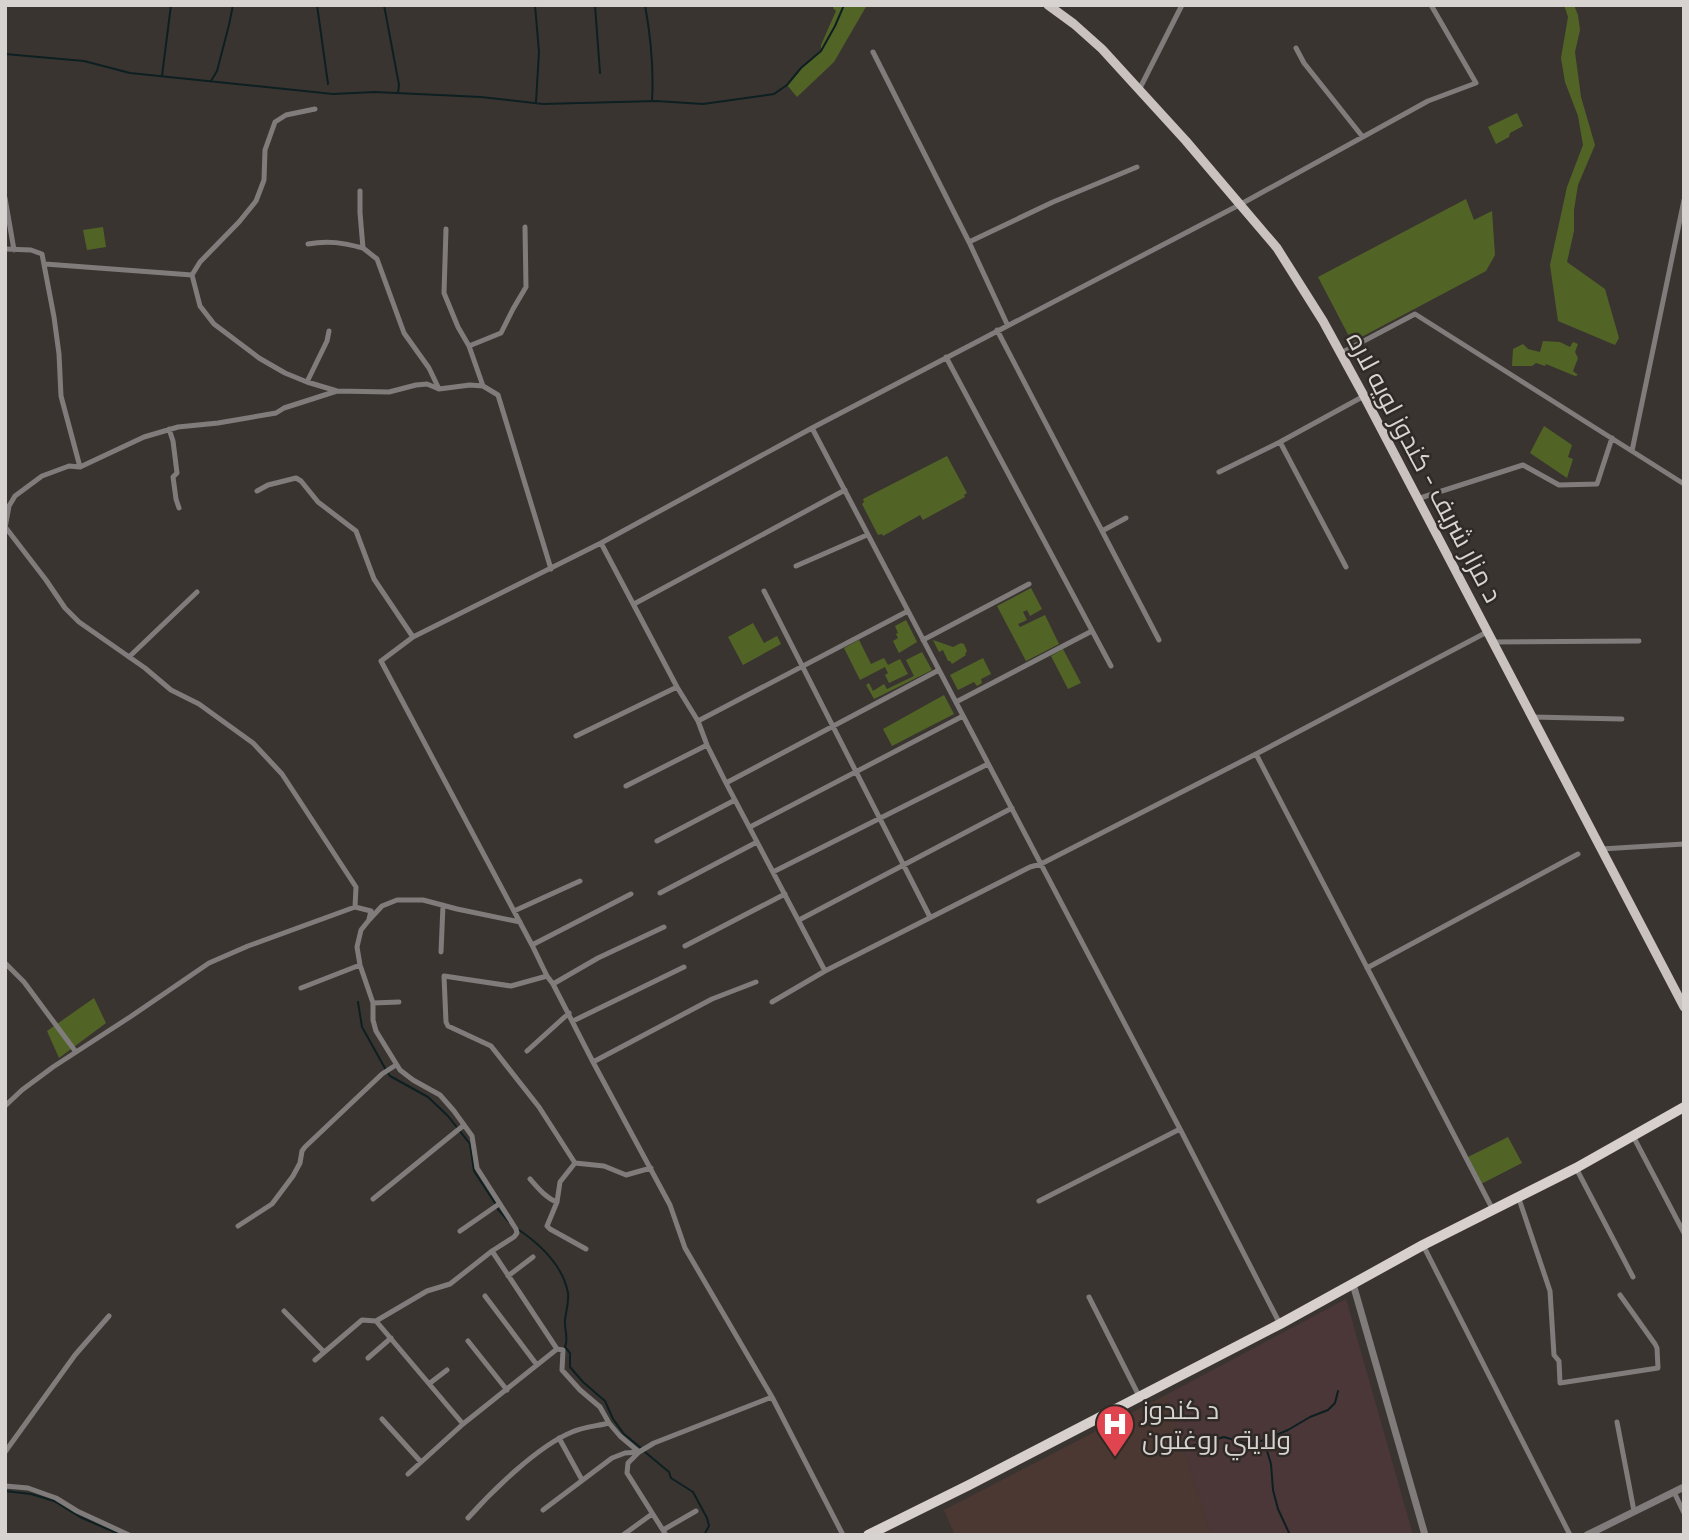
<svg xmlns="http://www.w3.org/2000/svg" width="1689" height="1540" viewBox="0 0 1689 1540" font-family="'Titillium Web',Cairo,sans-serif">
	<rect width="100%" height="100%" fill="#3a3431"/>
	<!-- education -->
	<path fill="#4c3738" d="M 1346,1299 L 1413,1535 L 1211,1535 L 1166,1395 Z"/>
	<!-- medical -->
	<path fill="#4c3832" d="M 1166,1395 L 1211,1535 L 955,1535 L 944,1510 Z"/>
	<!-- green -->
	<path fill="#516426" d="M 834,5 L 867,5 L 834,62 L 797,97 L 787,85 L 801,68 L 821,51 L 821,45 L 836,11 L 833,8 Z
		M 1564,5 L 1574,5 L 1578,15 L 1580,30 L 1575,52 L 1581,97 L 1595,145 L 1578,185 L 1574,210 L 1574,231 L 1567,262 L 1605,289 L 1619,338 L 1615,345 L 1558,321 L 1550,265 L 1567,187 L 1583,145 L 1578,116 L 1565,82 L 1561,58 L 1568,17 Z
		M 1517,113 L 1523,126 L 1510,133 L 1509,137 L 1496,144 L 1488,127 Z
		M 1466,199 L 1474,220 L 1492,211 L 1495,255 L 1486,271 L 1352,342 L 1318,277 Z
		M 103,227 L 106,247 L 87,250 L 83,230 Z
		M 1543,341 L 1560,342 L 1570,347 L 1573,342 L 1578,344 L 1575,352 L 1578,358 L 1573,371 L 1578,375 L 1575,376 L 1546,364 L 1545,366 L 1536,363 L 1532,366 L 1512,366 L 1513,349 L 1523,344 L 1528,349 L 1540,352 Z
		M 1544,426 L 1572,445 L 1568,457 L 1573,459 L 1567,478 L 1530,453 Z
		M 947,456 L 967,493 L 964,495 L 965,497 L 923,520 L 920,515 L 883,536 L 882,534 L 878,535 L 862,504 L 864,502 L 863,499 Z
		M 1031,588 L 1042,609 L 1030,616 L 1027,610 L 1023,612 L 1027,620 L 1018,624 L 1020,627 L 1045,615 L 1059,644 L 1026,661 L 997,606 Z
		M 906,620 L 917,642 L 899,653 L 893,641 L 898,638 L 896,634 L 898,633 L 895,626 Z
		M 753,623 L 764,643 L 777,636 L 781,644 L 743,665 L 728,637 Z
		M 859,640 L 871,664 L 884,658 L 888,665 L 900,659 L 908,674 L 889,683 L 885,675 L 888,673 L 885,667 L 860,680 L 844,648 Z
		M 933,640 L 953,647 L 961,643 L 964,644 L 967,651 L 965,654 L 966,655 L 952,664 L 950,661 L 948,661 L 943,650 L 939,652 Z
		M 1063,649 L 1081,683 L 1068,689 L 1051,656 Z
		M 922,652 L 932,670 L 874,699 L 866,685 L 869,683 L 873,691 L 884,684 L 887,689 L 914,676 L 906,660 Z
		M 983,658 L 991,674 L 981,679 L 982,683 L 977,686 L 974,682 L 958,690 L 950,675 Z
		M 944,695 L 954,714 L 892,746 L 883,729 Z
		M 94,998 L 106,1023 L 59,1058 L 47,1031 Z
		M 1508,1137 L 1522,1163 L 1481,1184 L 1468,1157 Z"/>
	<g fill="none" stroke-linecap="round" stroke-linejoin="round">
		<!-- stream -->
		<path stroke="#0d1f21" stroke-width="2" d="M 317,5 L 328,84
			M 384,5 L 399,85 L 398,93
			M 535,5 L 539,52 L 536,102
			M 595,5 L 600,73
			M 645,5 C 651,38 654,68 652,101
			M 5,54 L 84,61 L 130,73 L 333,94 L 375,92 L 481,97 L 543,104 L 656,101 L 703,104 L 774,94 L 787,85 L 801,68 L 821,51 L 835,26 L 844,5
			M 162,76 L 171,5
			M 211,81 L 217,71 L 229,25 L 233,5
			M 358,1002 L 362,1027 L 386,1070 L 390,1076 L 428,1097 L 448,1116 L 470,1144 L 474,1171 L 495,1203
			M 497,1208 L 509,1222
			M 519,1230 C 541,1245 563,1266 568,1293 C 569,1302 566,1311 565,1320 C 564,1330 569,1338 565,1347 L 570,1353 L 570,1367 L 583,1382 L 605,1401 L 613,1419 L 624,1434 L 641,1448
			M 1264,1441 L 1271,1464 L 1273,1490 L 1278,1509 L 1290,1535
			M 1188,1447 L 1224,1437 L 1245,1443 L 1253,1443 L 1264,1440 L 1288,1430 L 1310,1417 L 1328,1410 L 1335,1403 L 1338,1391
			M 645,1452 L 669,1472 L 671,1478 L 693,1492 L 707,1518 L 709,1526 L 704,1535
			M 5,1491 L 31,1494 L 54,1501 L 80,1517 L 121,1535"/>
		<!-- minor -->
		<path stroke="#7f7c7b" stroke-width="5" d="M 1296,48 L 1304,63 L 1362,136
			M 873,52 L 969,242 L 1007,324
			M 1139,90 L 1182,5
			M 315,109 L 286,115 L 275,122 L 265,150 L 264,180 L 256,201 L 239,222 L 200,262 L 192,275 L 200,306 L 214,324 L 259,358 L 285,373 L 307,382 L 337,391 L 389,392 L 416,385 L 427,384 L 439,389 L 470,385 L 483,386 L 498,395 L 551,569
			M 360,191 L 360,213 L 363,248 L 377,259 L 404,333 L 429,368 L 439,389
			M 5,198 L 14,250
			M 446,229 L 444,293 L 458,327 L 469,346 L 483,386
			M 969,242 L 1053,202 L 1137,167
			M 308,244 C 329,240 343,243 363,248
			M 5,249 L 31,250 L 42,254 L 54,317 L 59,354 L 61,396 L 80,467
			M 45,264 L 192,275
			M 997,330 L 1159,640
			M 469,346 L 501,333 L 513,309 L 526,287 L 525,227
			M 1341,353 L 1415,314 L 1684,484
			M 946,357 L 1111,666
			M 307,382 L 327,341 L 329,331
			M 812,428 L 1180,1129 L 1280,1324
			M 169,429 L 173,441 L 177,473 L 173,477 L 176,499 L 179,508
			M 1280,442 L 1346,567
			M 1632,451 L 1684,200
			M 1219,472 L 1280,442 L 1364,396
			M 257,491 L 268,485 L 296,478 L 301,481 L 318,502 L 356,531 L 374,579 L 413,637
			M 1417,499 L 1523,465 L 1559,485 L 1597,484 L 1612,438
			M 5,528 L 9,506 L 15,496 L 42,476 L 69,466 L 80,467 L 144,437 L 178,427 L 218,423 L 276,413 L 284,408 L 337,391
			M 6,528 L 46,580 L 65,608 L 79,622 L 145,668 L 171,690 L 199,704 L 253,743 L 282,774 L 356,887 L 355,907
			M 1102,531 L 1126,518
			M 601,543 L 677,687 L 698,721 L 707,745 L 726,783 L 825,971
			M 796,566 L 867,535
			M 764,591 L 930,917
			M 634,604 L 845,490
			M 923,640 L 1029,584
			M 1492,642 L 1639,641
			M 129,657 L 197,592
			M 956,702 L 1092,631
			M 1532,717 L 1622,719
			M 698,721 L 908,611
			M 576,736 L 677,687
			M 1256,754 L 1492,1208
			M 726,783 L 939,670
			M 626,786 L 707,745
			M 750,827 L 963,716
			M 657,841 L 735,800
			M 1601,849 L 1684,844
			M 773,872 L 988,764
			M 660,893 L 757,842
			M 514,911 L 580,881
			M 799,920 L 1012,808
			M 532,945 L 631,894
			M 685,946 L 785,894
			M 441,952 L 443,905
			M 5,963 L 24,982 L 76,1052
			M 1367,968 L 1578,854
			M 547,976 L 511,986 L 444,976 L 446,1022 L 448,1026 L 491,1046 L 539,1107 L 575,1163
			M 553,984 L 598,958 L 664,927
			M 301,988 L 360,965
			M 772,1002 L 825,971 L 1030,867 L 1041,864 L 1256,754 L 1487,632
			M 373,1003 L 399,1002
			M 573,1021 L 684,967
			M 527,1051 L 569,1013
			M 593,1062 L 712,999 L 756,982
			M 5,1106 L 22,1090 L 53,1067 L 130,1017 L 209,963 L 248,946 L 355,907 L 371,911 L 369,919
			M 1633,1136 L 1684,1233
			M 1576,1168 L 1633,1277
			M 530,1179 C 538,1188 546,1198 557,1202 L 560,1182 L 575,1163 L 604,1166 L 626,1175 L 651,1168
			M 1518,1196 L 1550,1291 L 1554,1355 L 1559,1361 L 1560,1383 L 1658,1368 L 1657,1348 L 1655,1344 L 1620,1295
			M 373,1199 L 464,1125
			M 1039,1201 L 1180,1129
			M 557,1202 L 547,1226 L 550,1229 L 586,1249
			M 238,1226 L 272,1204 L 293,1176 L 300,1163 L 302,1151 L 305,1147 L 382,1074 L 396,1065
			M 460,1231 L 499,1204
			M 1423,1245 L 1570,1535
			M 492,1251 L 514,1237 L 517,1233 L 516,1229 L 477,1168 L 472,1136 L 454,1111 L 440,1095 L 413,1080 L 400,1070 L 376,1031 L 373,1020 L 373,1003 L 360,965 L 357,947 L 361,930 L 369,920 L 382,906 L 397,900 L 423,900 L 457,909 L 520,922
			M 508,1276 L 533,1257
			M 485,1296 L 537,1365
			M 1089,1297 L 1140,1398
			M 284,1311 L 324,1352
			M 468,1341 L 507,1390
			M 368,1358 L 391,1338
			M 315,1360 L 362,1320 L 376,1321
			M 430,1383 L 447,1370
			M 382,1419 L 421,1462
			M 1617,1422 L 1634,1511
			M 463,1424 L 376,1321 L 427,1291 L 450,1284 L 492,1251 L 557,1349
			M 559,1438 L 582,1480
			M 5,1452 L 75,1355 L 109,1316
			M 408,1474 L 463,1424 L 557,1349 L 563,1350 L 562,1370 L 580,1390 L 600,1407 L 609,1423 L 620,1436 L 639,1452
			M 5,1486 L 28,1488 L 56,1498 L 77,1511 L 129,1535
			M 1674,1492 L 1684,1513
			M 543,1510 L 612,1458 L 625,1453 L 639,1452
			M 468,1518 C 493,1490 538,1446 572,1432 C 583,1427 597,1426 609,1423
			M 663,1530 L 696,1511
			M 623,1535 L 652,1514
			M 666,1535 L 627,1473 L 628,1463 L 639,1452 L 654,1443 L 772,1397
			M 843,1535 L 772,1397 L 685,1248 L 670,1205 L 593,1062 L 553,984 L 547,976 L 532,945 L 381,661 L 413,637 L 601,543 L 812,428 L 1241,204 L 1428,101 L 1476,83 L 1431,5"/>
		<!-- tertiary -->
		<path stroke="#7f7c7b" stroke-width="7" d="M 1353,1284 L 1425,1535
			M 1587,1535 L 1684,1487"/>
		<!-- primary -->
		<path stroke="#c9c2bf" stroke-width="9" d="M 1048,5 L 1074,24 L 1102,49 L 1186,141 L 1277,248 L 1323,321 L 1364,396 L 1684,1007"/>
		<!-- trunk -->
		<path stroke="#d8d0cc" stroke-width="10" d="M 868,1535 L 969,1485 L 1280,1324 L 1423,1245 L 1576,1168 L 1684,1107"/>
	</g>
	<!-- icons -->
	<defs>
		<g id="hospital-pin" transform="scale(2.0125)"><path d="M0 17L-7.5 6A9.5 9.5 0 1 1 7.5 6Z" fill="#e0444e" stroke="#302a27"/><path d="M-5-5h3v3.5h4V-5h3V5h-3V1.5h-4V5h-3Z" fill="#fff"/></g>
	</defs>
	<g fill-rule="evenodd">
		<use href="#hospital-pin" x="1115" y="1424"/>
	</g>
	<g text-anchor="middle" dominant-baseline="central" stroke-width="5" stroke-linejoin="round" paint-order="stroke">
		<!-- street labels -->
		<g font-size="26" fill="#d6d3d0" stroke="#302a27">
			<text transform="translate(1425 467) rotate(62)">د مزار شریف - کندوز لویه لاره</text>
		</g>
		<!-- poi labels -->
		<g font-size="26" fill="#d6d3d0" stroke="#302a27" text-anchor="start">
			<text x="1142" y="1409">د کندوز<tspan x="1142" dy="30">ولایتي روغتون</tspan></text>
		</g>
	</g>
	<!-- border -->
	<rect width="1689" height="1540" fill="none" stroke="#d6d3d0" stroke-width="14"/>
</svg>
